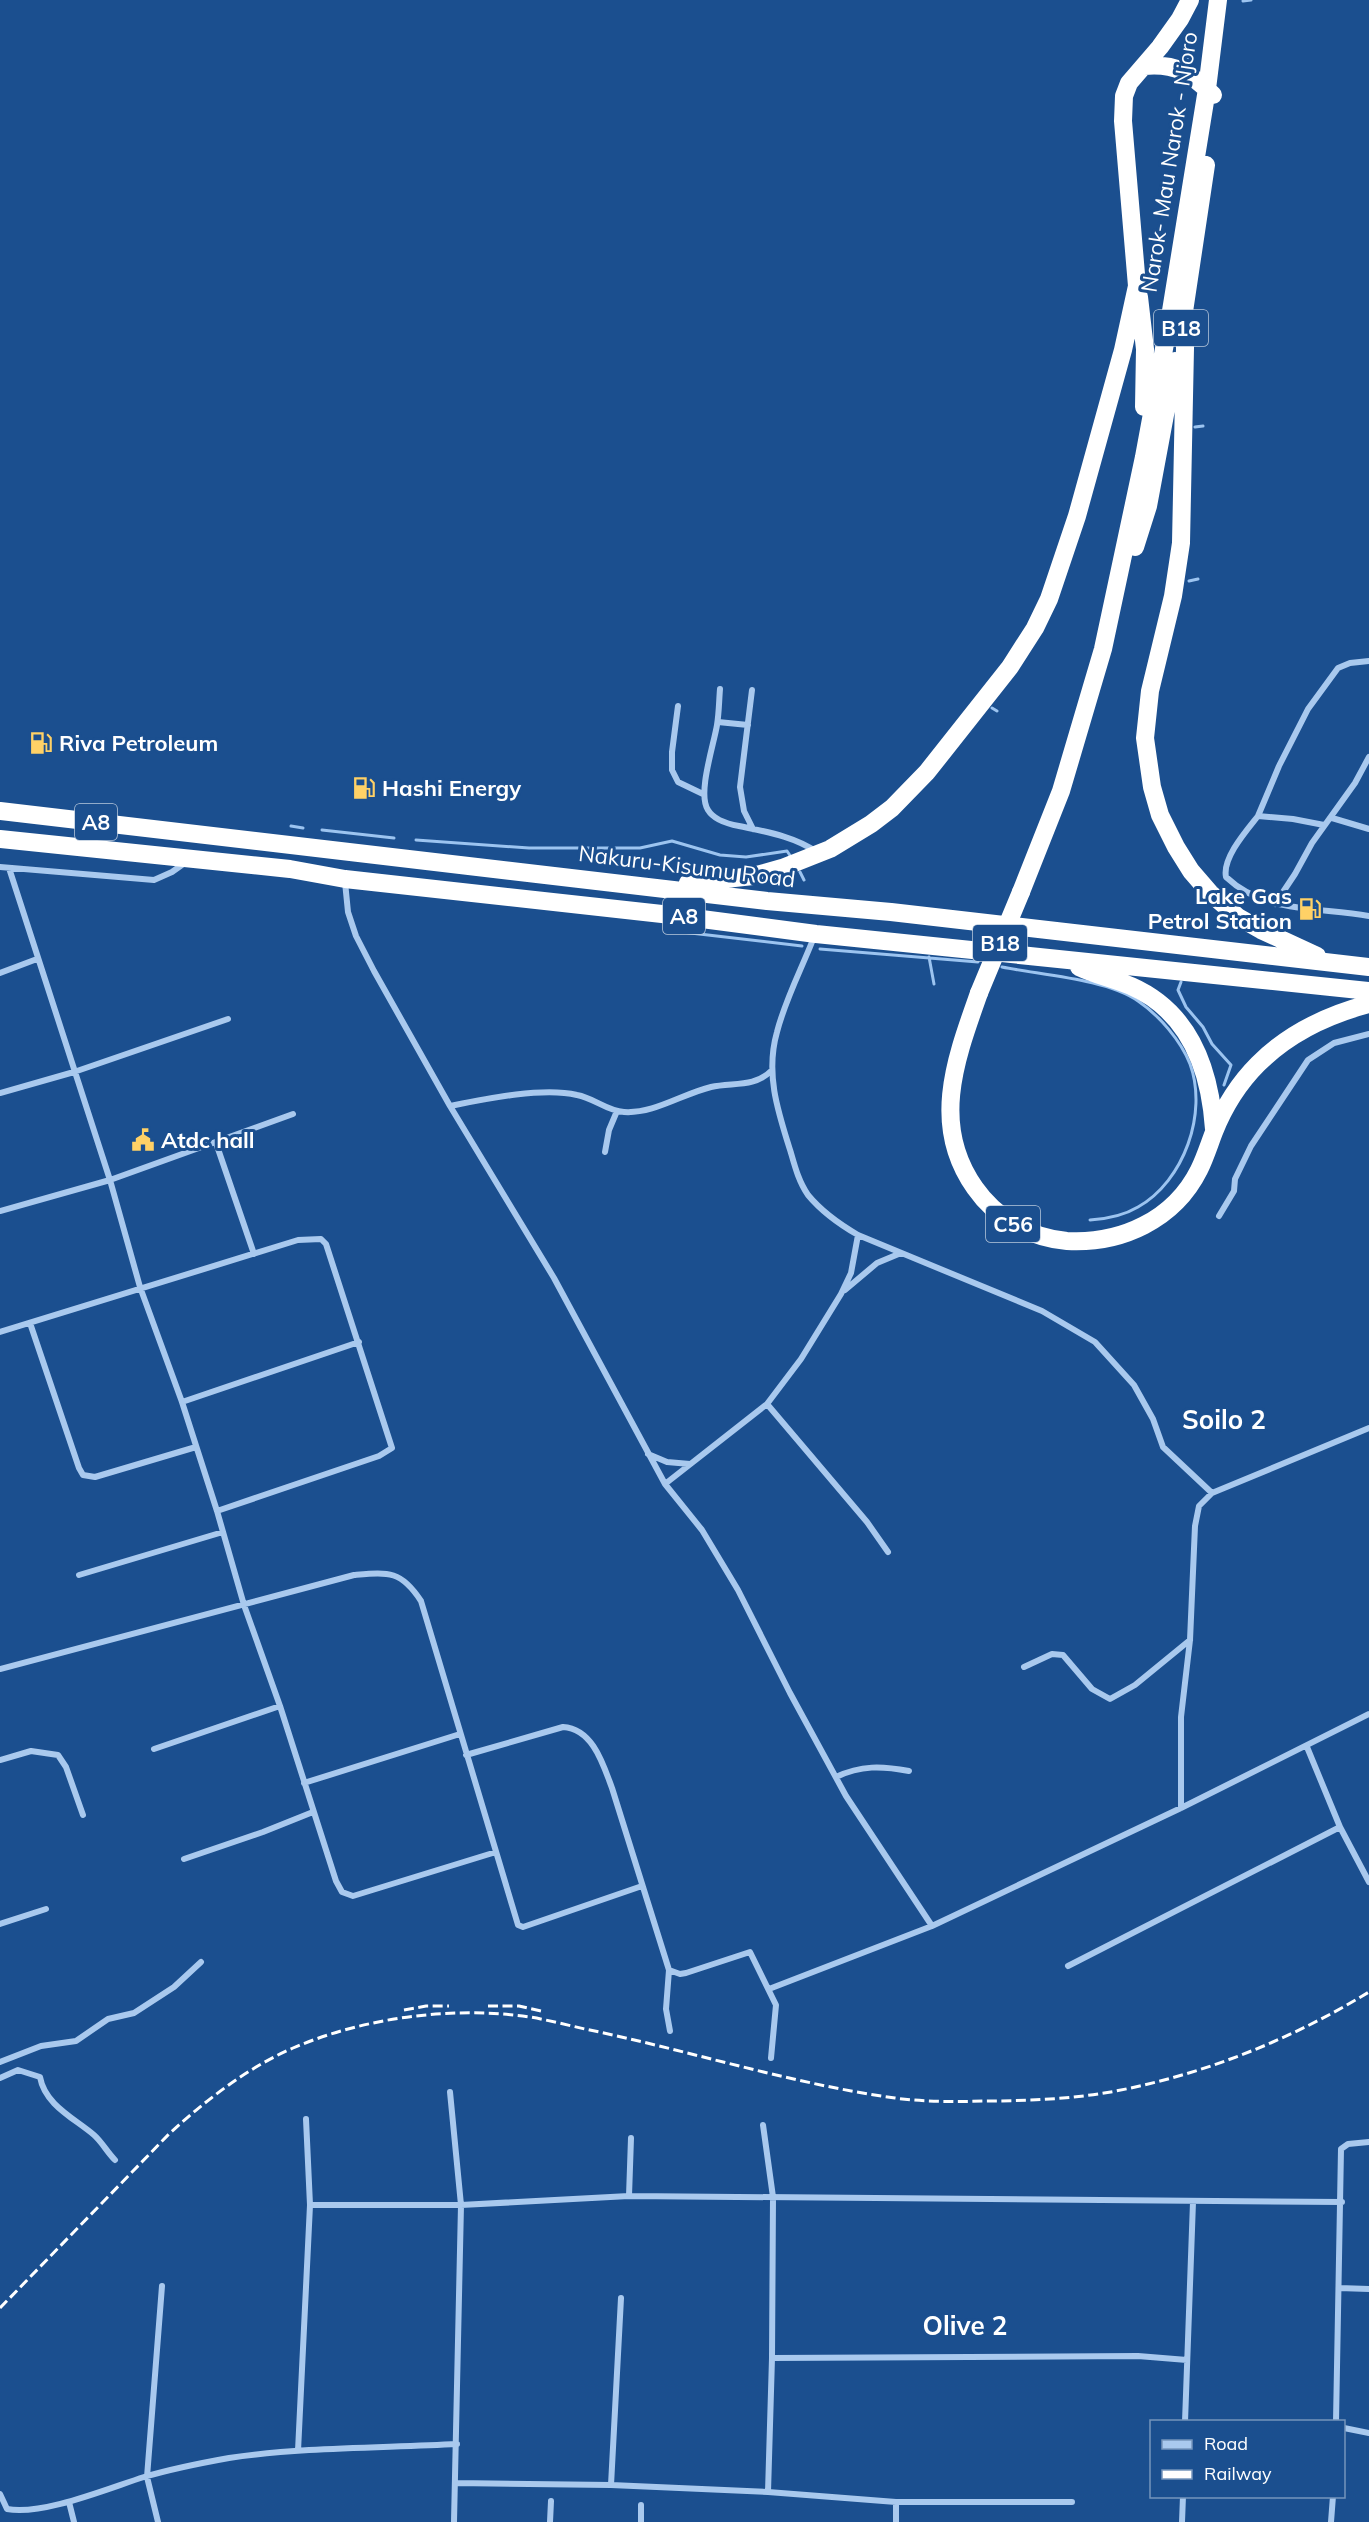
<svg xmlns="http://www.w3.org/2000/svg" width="1369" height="2522" viewBox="0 0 1369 2522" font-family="Mulish,sans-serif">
	<rect width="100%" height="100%" fill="#1b4f8f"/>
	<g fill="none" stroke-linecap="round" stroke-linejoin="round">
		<!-- stream -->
		<path stroke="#9cc4f0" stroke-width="3" d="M 1243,1 L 1251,0
			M 1188,58 L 1188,54
			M 1195,427 L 1203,426
			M 1189,581 L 1198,579
			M 992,708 L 997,711
			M 291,826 L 303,828
			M 322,830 L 394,838
			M 416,840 L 529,848 L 640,848 L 672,841 L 720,855 L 746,857 L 787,851 L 791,857
			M 800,872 L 804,880
			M 682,932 L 802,946
			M 820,949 L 978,962
			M 929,957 L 934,984
			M 1002,967 C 1041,975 1107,979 1138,1001 C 1159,1015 1181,1041 1190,1064 C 1208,1113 1184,1181 1138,1207 C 1123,1216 1106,1219 1090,1220
			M 1181,982 L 1178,990 L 1186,1007 L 1203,1027 L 1212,1044 L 1231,1065 L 1224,1085"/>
		<!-- street -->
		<path stroke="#a9c9ee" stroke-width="6" d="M 720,689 C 719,701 719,713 717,725 C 714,744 697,794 708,810 C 714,820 728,824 739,826 C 767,832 793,836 817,852
			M 752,690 L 740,787 L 744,811 L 753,829
			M 678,706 L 672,752 L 672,770 L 678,782 L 703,794
			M 718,722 L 748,725
			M 1258,816 L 1279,766 L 1308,709 L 1338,668 L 1350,663 L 1369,661
			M 1332,818 L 1369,829
			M 1324,825 L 1293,819 L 1258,816 C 1247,830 1222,858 1226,877 C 1265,914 1319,907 1369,916
			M 0,867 L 154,880 L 172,872 L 186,862
			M 9,868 L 110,1180 L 140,1287 L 182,1402 L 217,1511 L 244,1605 L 280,1706 L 336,1881 L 342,1892 L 353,1896 L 496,1852
			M 345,882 L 348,912 L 356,936 L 374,971 L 450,1106 L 554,1278 L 665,1484 L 702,1530 L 738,1590 L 790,1693 L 846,1796 L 932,1926
			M 1275,904 L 1295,874 L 1312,843 L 1355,783 L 1369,757
			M 814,937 C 802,968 785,1000 777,1032 C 765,1074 778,1112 791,1153 C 795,1167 799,1182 808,1195 C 822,1212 839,1224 858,1235 L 1042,1311 L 1095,1342 L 1134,1385 L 1153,1419 L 1163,1447 L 1212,1493
			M 0,973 L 37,959
			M 0,1093 L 74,1072 L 228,1019
			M 450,1106 C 485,1099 542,1087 577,1095 C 594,1098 607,1111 624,1112 C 654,1114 682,1094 711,1087 C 732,1082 754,1088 771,1071
			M 216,1143 L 254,1254
			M 605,1152 L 609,1130 L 617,1111
			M 0,1211 L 110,1180 L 293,1114
			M 1219,1216 L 1234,1191 L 1235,1179 L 1251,1146 L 1308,1060 L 1334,1043 L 1369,1034
			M 845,1290 L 877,1263 L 901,1253
			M 30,1323 L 79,1468 L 83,1475 L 95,1477 L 196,1447
			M 0,1332 L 298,1240 L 321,1239 L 326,1244 L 392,1448 L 379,1456 L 217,1511
			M 182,1402 L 359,1342
			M 767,1404 L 867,1522 L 888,1552
			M 648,1454 L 667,1462 L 690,1464
			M 665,1484 L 767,1404 L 801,1359 L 841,1294 L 851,1273 L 858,1235
			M 79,1575 L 223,1532
			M 1024,1667 L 1052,1654 L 1063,1655 L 1092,1689 L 1110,1699 L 1135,1685 L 1190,1640
			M 0,1669 L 354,1575 C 388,1572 401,1570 421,1601 L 518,1925 L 523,1927 L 642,1886
			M 1307,1747 L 1340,1827 L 1369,1882
			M 154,1749 L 280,1706
			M 466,1755 L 563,1727 C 593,1729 603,1764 612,1788 L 669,1970 L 666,2009 L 670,2031
			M 0,1760 L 31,1751 L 58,1755 L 66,1767 L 83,1815
			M 836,1777 C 861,1765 882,1766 909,1771
			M 304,1783 L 460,1734
			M 1181,1808 L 1181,1717 L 1190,1640 L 1195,1526 L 1199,1506 L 1212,1493 L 1369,1428
			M 184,1859 L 263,1832 L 313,1812
			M 0,1924 L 46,1909
			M 1068,1966 L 1340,1827
			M 669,1970 L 680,1974 L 686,1973 L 750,1952 L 776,2005 L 771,2058
			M 769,1989 L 932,1926 L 1181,1808 L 1369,1714
			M 0,2062 L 41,2046 L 76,2041 L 108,2019 L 134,2013 L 174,1987 L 201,1962
			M 0,2078 L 18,2070 L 40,2077 C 45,2105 74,2118 94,2135 C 102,2142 107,2152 115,2160
			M 450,2092 L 461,2205 L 454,2522
			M 763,2125 L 773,2197 L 772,2358 L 768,2492
			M 629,2196 L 631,2138
			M 310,2205 L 461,2205 L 629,2196 L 1342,2202
			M 1339,2288 L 1369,2289
			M 772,2358 L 1138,2356 L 1187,2360
			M 1185,2422 L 1193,2202
			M 1336,2422 L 1341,2149 L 1348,2144 L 1369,2142
			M 1344,2428 L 1369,2433
			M 298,2451 L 310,2205 L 306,2119
			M 455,2483 L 611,2485 L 768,2492 L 896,2502 L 1072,2502
			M 611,2485 L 621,2298
			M 0,2494 L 7,2509 C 42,2516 109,2488 144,2477 C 171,2469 201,2463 229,2458 C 304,2447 381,2448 457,2444
			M 69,2502 L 74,2522
			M 641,2505 L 641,2522
			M 158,2522 L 147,2477 L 162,2286
			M 550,2522 L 551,2501
			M 896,2522 L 896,2502
			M 1182,2522 L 1183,2496
			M 1331,2522 L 1333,2496"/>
		<!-- highway -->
		<path stroke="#fff" stroke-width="18" d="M 1144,66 C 1177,63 1190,73 1213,95
			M 1139,297 L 1145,349 L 1144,407
			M 1183,314 L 1185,348 L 1181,543 L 1173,596 L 1150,691 L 1145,738 L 1152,787 L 1160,815 L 1176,847 L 1191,871 L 1210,893 L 1238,917 L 1261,930 L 1317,956
			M 1182,325 L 1206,165
			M 1135,547 L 1148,506 L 1175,361
			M 0,811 L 767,901 L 891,912 L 1369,967
			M 0,839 L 290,869 L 345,879 L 671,915 L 816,934 L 1369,991
			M 688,883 L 753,876 L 782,868 L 830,849 L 871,824 L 892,808 L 927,772 L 1010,667 L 1035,628 L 1049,599 L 1077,516 L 1123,350 L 1137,286 L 1123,121 L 1124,96 L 1129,83 L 1160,47 L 1180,19 L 1190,0
			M 1021,892 L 1061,791 L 1103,649 L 1144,457 L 1171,311 L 1207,89 L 1218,0
			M 1079,967 C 1096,975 1114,979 1131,986 C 1190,1012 1210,1070 1214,1129
			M 979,993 C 956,1058 930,1125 975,1188 C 996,1218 1030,1238 1067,1241 C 1121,1244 1174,1220 1199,1170 C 1205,1158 1209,1145 1214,1132 C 1224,1107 1239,1083 1258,1064 C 1289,1033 1327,1015 1369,1004"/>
		<!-- rail -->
		<path stroke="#fff" stroke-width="3" stroke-dasharray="10 4.5" stroke-linecap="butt" d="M 488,2006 L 519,2006 L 541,2011
			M 404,2010 L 426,2006 L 449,2006
			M 0,2308 L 169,2134 C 206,2100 247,2068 293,2048 C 366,2017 452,2006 530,2017 C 548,2020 567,2025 585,2029 C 687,2050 792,2084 895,2098 C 924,2102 954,2102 984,2101 C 1028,2101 1073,2099 1116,2091 C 1205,2074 1292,2039 1369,1992"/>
		<!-- highway-bridge -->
		<path stroke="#fff" stroke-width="18" d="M 979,993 L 1021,892"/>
	</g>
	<!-- icons -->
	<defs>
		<g id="fuel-bare" transform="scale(1.8)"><path d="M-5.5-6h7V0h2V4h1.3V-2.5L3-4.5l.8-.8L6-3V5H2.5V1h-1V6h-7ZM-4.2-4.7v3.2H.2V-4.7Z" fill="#ffd166" stroke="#1b4f8f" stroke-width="2.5" paint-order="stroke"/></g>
		<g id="civic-bare" transform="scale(1.8)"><path d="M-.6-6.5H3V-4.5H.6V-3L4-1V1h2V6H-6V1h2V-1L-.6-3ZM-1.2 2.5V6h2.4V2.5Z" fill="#ffd166" stroke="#1b4f8f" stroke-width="2.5" paint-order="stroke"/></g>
	</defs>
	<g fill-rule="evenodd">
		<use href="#fuel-bare" x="41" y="743"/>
		<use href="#fuel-bare" x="364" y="788"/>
		<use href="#fuel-bare" x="1310" y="909"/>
		<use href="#civic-bare" x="143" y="1140"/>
	</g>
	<g text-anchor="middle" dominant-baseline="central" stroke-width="6" stroke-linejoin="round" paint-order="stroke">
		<!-- shield labels -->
		<g fill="#1b4f8f" stroke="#bbcadd" stroke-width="1.5">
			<rect x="1154" y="310" width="54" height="36" rx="4.5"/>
			<rect x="75" y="804" width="42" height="36" rx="4.5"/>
			<rect x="663" y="898" width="42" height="36" rx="4.5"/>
			<rect x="973" y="925" width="54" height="36" rx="4.5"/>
			<rect x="986" y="1206" width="54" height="36" rx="4.5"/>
		</g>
		<g font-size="21" font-weight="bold" fill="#fff">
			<text x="1181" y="328">B18</text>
			<text x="96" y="822">A8</text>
			<text x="684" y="916">A8</text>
			<text x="1000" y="943">B18</text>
			<text x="1013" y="1224">C56</text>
		</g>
		<!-- street labels -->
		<g font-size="22" fill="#fff" stroke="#1b4f8f">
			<text transform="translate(1169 162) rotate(-81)">Narok- Mau Narok - Njoro</text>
			<text transform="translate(687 866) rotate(7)">Nakuru-Kisumu Road</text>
		</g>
		<!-- poi labels -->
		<g font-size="22" font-weight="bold" fill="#fff" stroke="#1b4f8f" text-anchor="start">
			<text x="59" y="743">Riva Petroleum</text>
			<text x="382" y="788">Hashi Energy</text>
			<text x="1292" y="896" text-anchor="end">Lake Gas<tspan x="1292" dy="25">Petrol Station</tspan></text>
			<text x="161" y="1140">Atdc hall</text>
		</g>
		<!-- quarter labels -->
		<g font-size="26" font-weight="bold" fill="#fff" stroke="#1b4f8f">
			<text x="1224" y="1419">Soilo 2</text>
			<text x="965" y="2325">Olive 2</text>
		</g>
	</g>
	<!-- legend -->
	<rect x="1150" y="2420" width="195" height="78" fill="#1b4f8f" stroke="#7695bc" stroke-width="1.5"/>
	<rect x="1162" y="2440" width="30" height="9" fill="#a9c9ee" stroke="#7695bc" stroke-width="1.5"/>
	<text x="1204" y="2450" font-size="18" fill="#ffffff">Road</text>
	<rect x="1162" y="2470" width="30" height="9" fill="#ffffff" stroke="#7695bc" stroke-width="1.5"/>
	<text x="1204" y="2480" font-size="18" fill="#ffffff">Railway</text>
</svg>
